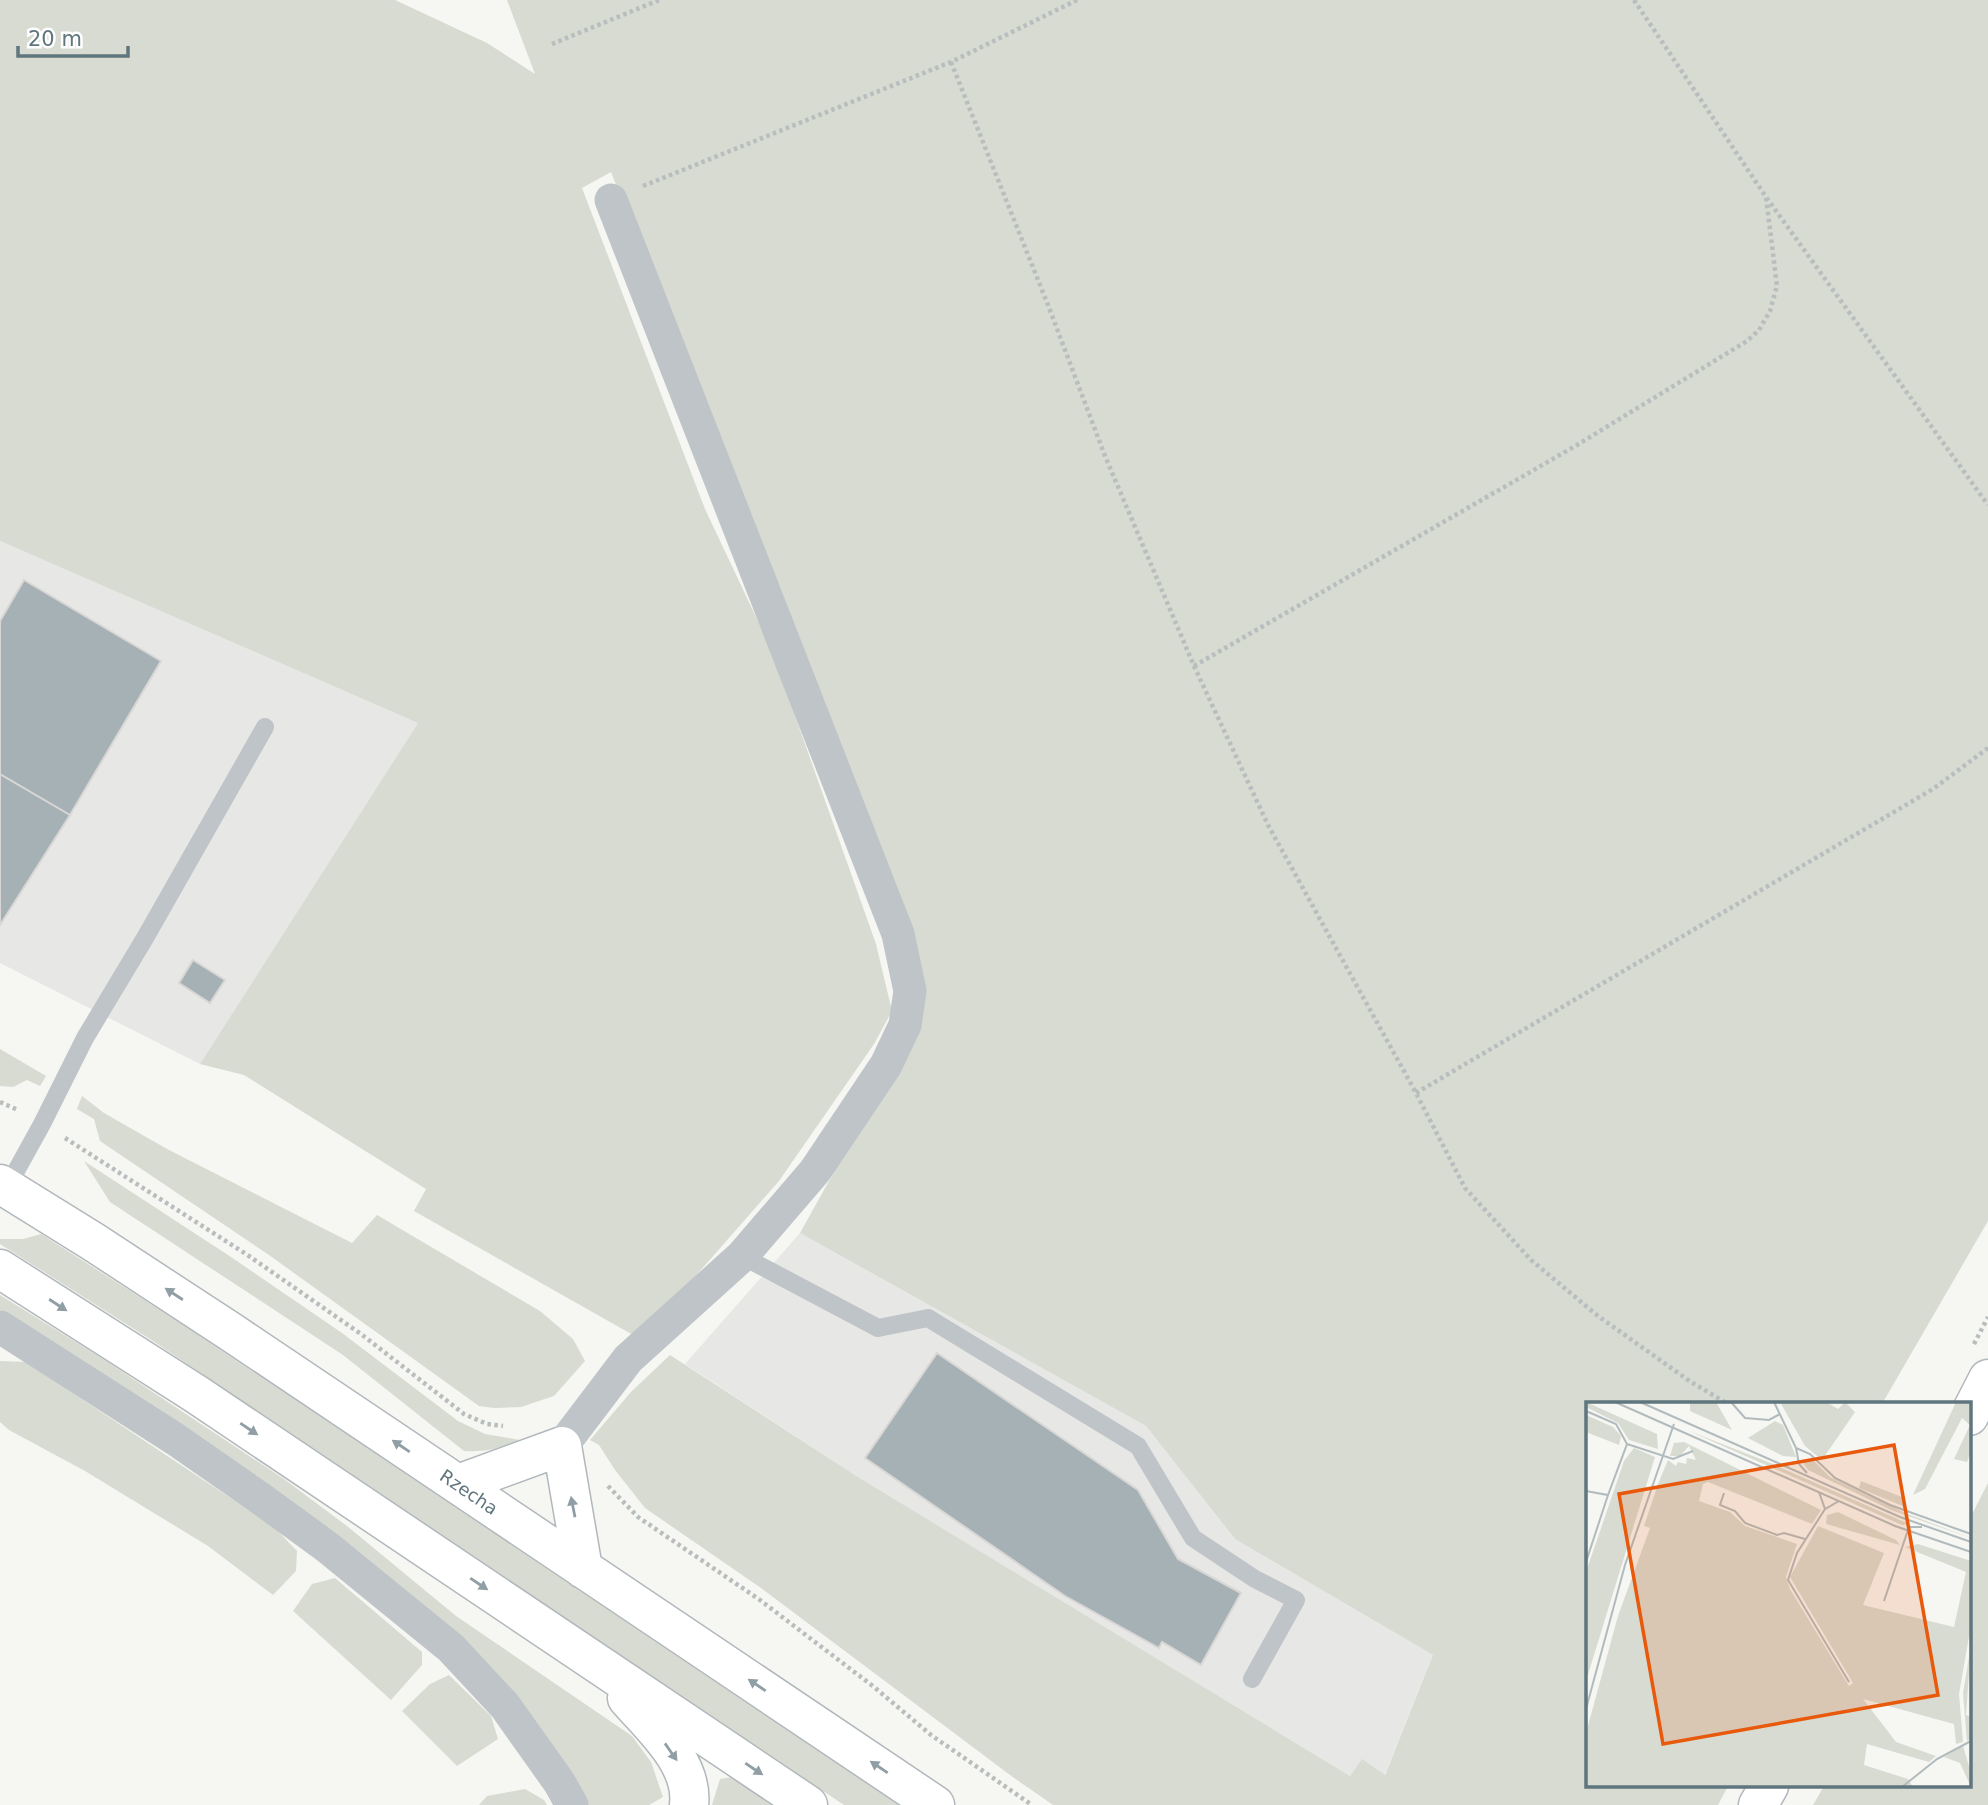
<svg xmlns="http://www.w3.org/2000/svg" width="1988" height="1805" viewBox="0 0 1988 1805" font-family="'DejaVu Sans',sans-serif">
	<rect width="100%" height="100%" fill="#f6f6f2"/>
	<!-- built -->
	<path fill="#e7e7e6" d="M 0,541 L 418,723 L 200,1064 L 0,963 Z
		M 800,1233 L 1146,1426 L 1235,1539 L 1433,1655 L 1384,1776 L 1362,1760 L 1350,1776 L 858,1477 L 685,1364 Z"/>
	<!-- green -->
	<path fill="#d7dbd1" d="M 0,0 L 395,0 L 487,43 L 535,74 L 507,0 L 1988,0 L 1988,1221 L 1882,1404 L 1587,1404 L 1587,1786 L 1728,1786 L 1718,1805 L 1053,1805 L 1010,1775 L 761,1588 L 645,1508 L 615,1470 L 599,1445 L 590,1440 L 631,1392 L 670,1355 L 858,1477 L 1350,1776 L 1362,1759 L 1385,1775 L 1433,1655 L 1235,1539 L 1146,1426 L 800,1233 L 922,1014 L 909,928 L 611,172 L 582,188 L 705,509 L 772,651 L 876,944 L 892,1011 L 874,1044 L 779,1181 L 678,1296 L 633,1335 L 414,1211 L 426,1189 L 244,1075 L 200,1064 L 418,723 L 0,541 Z
		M 0,1049 L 46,1076 L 40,1086 L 27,1080 L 13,1087 L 0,1086 Z
		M 82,1096 L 104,1113 L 167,1149 L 352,1243 L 377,1215 L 540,1311 L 573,1339 L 585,1361 L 554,1396 L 521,1407 L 494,1408 L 479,1406 L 269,1255 L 100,1141 L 94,1119 L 77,1109 Z
		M 84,1161 L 231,1257 L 342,1333 L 458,1421 L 485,1434 L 520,1440 C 501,1449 485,1452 464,1451 L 343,1355 L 110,1202 Z
		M 41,1234 L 185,1326 L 899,1805 L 844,1805 L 153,1341 L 0,1244 L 0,1239 L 23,1239 Z
		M 0,1295 L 103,1359 L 284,1479 L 347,1526 L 456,1616 L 632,1736 L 651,1762 L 663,1797 L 649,1805 L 588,1805 L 487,1664 L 0,1310 Z
		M 0,1361 L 26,1362 L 274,1527 L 297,1551 L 296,1571 L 273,1595 L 208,1546 L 85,1471 L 9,1430 L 0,1422 Z
		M 1988,1483 L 1988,1805 L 1813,1805 L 1824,1786 L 1969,1786 L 1969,1520 Z
		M 335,1578 L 422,1652 L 422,1665 L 391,1700 L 293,1611 L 312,1584 Z
		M 449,1675 L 491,1716 L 498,1739 L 457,1766 L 402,1711 L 430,1684 Z
		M 733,1777 L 772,1805 L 712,1805 L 720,1779 Z
		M 525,1789 L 544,1800 L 547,1805 L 479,1805 L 487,1796 Z"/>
	<!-- building -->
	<path fill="#a6b1b5" stroke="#d8d7d5" stroke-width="2" d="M 24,580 L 161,661 L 70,815 L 0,774 L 0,621 Z
		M 0,774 L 70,815 L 0,925 Z
		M 193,960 L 225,980 L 210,1003 L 179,983 Z
		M 937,1353 L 1138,1490 L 1178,1559 L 1241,1593 L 1201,1665 L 1162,1642 L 1159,1648 L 1065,1596 L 865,1458 Z"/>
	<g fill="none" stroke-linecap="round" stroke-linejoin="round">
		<!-- secondary casing -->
		<g stroke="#b1b8bc" stroke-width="41">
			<path id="secondary" d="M 0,1184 L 92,1241 L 231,1332 L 935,1805
				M 0,1269 L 196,1394 L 808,1805
				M 1969,1416 L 1988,1379
				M 458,1484 L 562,1446 L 583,1569
				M 627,1698 C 652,1727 694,1763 689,1805
				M 1758,1805 L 1769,1786"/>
		</g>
		<!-- path -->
		<path stroke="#b8bdbe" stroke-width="4.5" stroke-dasharray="3.5 3.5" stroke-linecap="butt" d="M 1634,0 L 1766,197 L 1988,505
			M 552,44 L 659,0
			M 951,62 L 1048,305 L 1105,456 L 1194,666 L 1268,825 L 1416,1093 L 1465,1188 L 1531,1260 L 1598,1316 L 1691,1382 L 1728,1404
			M 643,186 L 951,62 L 1077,0
			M 1194,666 L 1577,445 L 1747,341 L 1759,330 L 1770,311 L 1777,286 L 1766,197
			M 1416,1093 L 1933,789 L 1988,748
			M 0,1102 L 18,1110
			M 65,1138 L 246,1254 L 361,1334 L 464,1414 L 487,1424 L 503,1426
			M 1974,1344 L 1988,1317
			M 608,1486 L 638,1517 L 760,1600 L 874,1687 L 931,1735 L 1032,1805"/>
		<!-- service -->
		<path stroke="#bec4c7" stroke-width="18" d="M 5,1191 L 42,1124 L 85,1038 L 145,938 L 265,727
			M 742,1256 L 878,1328 L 928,1318 L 1138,1446 L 1193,1538 L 1255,1579 L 1296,1600 L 1252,1679"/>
		<!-- minor -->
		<path stroke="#bec4c7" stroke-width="33" d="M 0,1327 L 175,1439 L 264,1501 L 327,1547 L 451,1648 L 505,1706 L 559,1782 L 572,1805
			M 562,1446 L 628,1359 L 742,1256 L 815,1171 L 886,1065 L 905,1025 L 910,991 L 898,934 L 611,200"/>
		<!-- secondary -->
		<use href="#secondary" stroke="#fff" stroke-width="38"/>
	</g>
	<!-- one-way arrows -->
	<defs><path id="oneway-solid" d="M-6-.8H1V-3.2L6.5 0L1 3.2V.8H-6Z" transform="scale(1.75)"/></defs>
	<g fill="#909fa5">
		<use href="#oneway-solid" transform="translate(174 1294) rotate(-147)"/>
		<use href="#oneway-solid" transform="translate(58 1305) rotate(33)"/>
		<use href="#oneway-solid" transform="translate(249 1429) rotate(34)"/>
		<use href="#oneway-solid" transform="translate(401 1446) rotate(-146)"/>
		<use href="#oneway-solid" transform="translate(573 1507) rotate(-101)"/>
		<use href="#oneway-solid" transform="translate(479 1584) rotate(34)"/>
		<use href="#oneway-solid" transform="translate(757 1685) rotate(-146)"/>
		<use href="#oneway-solid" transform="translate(671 1752) rotate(55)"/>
		<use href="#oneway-solid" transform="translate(879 1767) rotate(-146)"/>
		<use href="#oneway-solid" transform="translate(754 1769) rotate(34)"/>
	</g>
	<g text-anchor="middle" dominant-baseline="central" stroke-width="7" stroke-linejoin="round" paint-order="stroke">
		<!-- street labels -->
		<g font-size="18" fill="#60767f" stroke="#fff">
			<text transform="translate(469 1492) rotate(34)">Rzecha</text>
		</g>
	</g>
	<!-- overview -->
	<g transform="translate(1586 1402)">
		<rect width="385" height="385" fill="#f6f6f2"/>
		<path d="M 0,0 L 71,32 L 72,47 L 43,38 L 32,21 L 0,5 ZM 104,0 L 130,0 L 146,28 L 104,9 ZM 194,0 L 240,0 L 252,7 L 259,0 L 269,10 L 236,58 L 219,44 ZM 370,0 L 385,0 L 385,49 L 381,60 L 368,57 L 384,23 L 376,16 L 339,87 L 327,93 ZM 0,13 L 27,25 L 35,34 L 33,43 L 0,30 ZM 189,19 L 197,23 L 210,55 L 197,54 L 162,36 ZM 103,29 L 182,60 L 323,122 L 316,123 ZM 98,40 L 235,108 L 226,122 L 122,80 L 117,82 L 113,99 L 144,110 L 159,124 L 211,142 L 200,175 L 204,187 L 263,284 L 267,281 L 204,175 L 232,124 L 298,151 L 277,203 L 368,225 L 380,170 L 319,145 L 332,142 L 385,159 L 385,223 L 373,292 L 377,340 L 370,342 L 368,322 L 277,297 L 310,340 L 350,354 L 343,360 L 281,342 L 278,363 L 322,377 L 327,385 L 0,385 L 0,331 L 32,214 L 64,126 L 58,124 L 72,82 L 82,58 L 90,64 L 92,60 L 100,62 L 101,56 L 110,58 L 103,44 L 94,54 L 84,54 L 88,41 ZM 48,46 L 69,55 L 0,279 L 0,170 L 38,59 ZM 225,56 L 244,75 L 319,111 L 385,136 L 305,108 L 222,68 L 217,61 ZM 275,79 L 316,95 L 319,105 L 273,86 ZM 252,110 L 310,138 L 314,143 L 240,122 L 241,113 ZM 385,243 L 380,313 L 385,315 L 385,337 L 381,339 L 377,291 ZM 377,344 L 385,371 L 385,385 L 374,361 L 358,355 Z" fill="#d7dbd1"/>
		<path fill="none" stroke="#b1bbbd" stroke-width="2" d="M 29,0 L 309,124 L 385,150M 54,0 L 314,115 L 385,140M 145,0 L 159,16 L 183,18 L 194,12M 188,0 L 210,46 L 224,52 L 249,76 L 304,103 L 385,132M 0,9 L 30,22 L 41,42 L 22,93 L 0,89M 41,42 L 87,57 L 107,49M 210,46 L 213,62 L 221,71M 233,90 L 239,107 L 253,99M 138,91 L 134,103 L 149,109 L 159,121 L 191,133 L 198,131 L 219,137M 239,107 L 211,151 L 202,178 L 263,280M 0,160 L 22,93M 298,199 L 323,125 L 336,125M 0,307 L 39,163 L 88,22M 316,385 L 351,357 L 385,339"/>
		<path fill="#e8590c" fill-opacity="0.15" stroke="#e8590c" stroke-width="3.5" d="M 308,43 L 352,293 L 77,342 L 33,92 Z"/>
		<rect width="385" height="385" fill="none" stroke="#60767f" stroke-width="3.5"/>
	</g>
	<!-- scale -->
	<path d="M18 46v10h110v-10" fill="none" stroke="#60767f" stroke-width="3.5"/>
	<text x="28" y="46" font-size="21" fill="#60767f" stroke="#ffffff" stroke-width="5" paint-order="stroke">20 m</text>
</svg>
